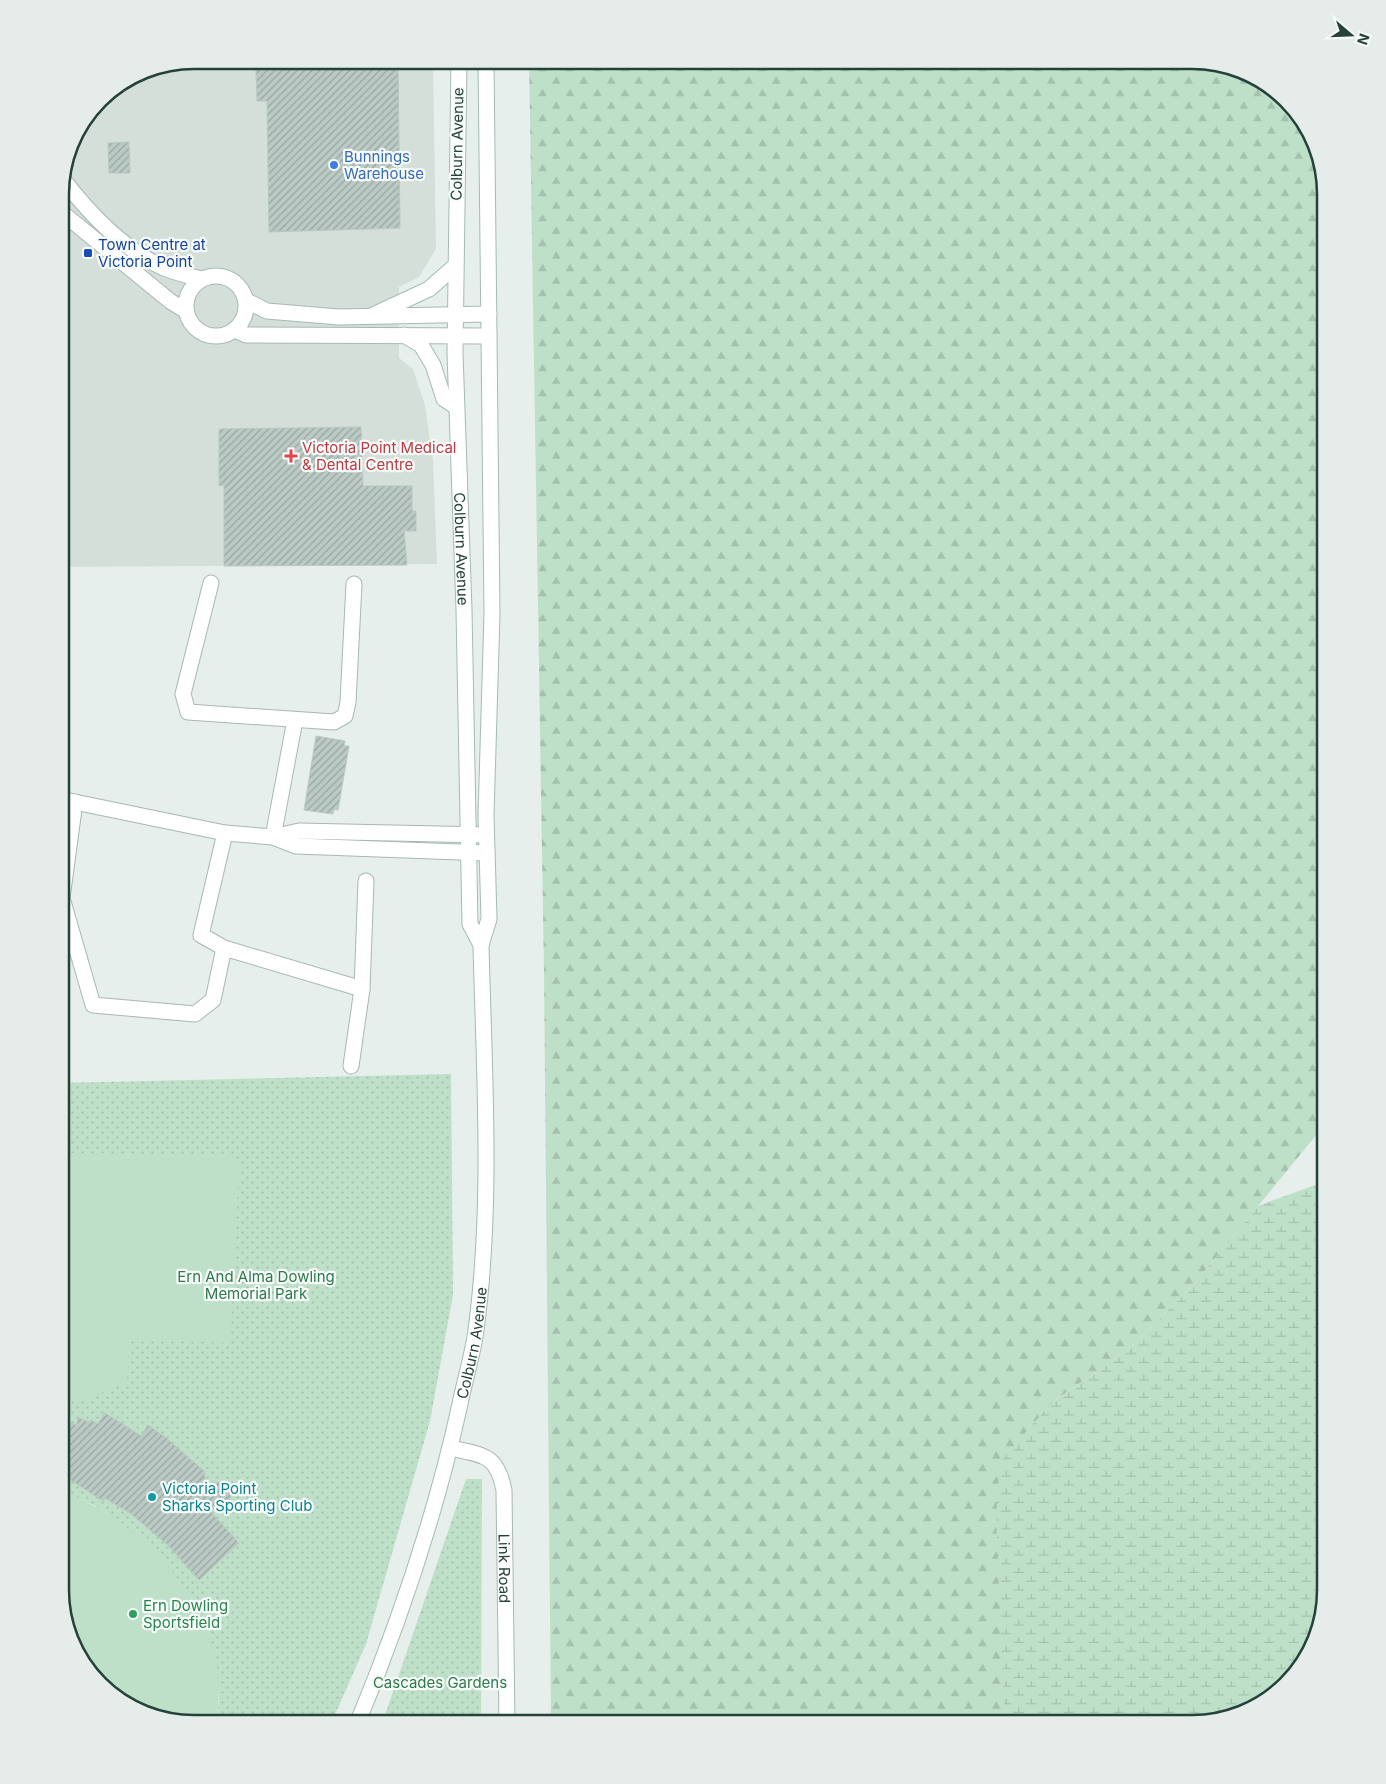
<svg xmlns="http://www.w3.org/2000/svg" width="1386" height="1784" viewBox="0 0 1386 1784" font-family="Inter,sans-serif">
	<defs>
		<pattern id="grass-dots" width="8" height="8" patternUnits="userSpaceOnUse" patternTransform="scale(1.25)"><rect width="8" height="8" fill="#bfe0c8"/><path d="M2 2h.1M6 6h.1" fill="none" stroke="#a4c1ad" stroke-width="1.8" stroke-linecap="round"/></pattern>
		<pattern id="forest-firs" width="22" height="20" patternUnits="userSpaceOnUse" patternTransform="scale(1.25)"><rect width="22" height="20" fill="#bfe0c8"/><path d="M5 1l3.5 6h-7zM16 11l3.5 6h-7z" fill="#a4c1ad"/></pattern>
		<pattern id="wetland-marsh" width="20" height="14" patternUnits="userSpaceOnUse" patternTransform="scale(1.25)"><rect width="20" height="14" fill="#bfe0c8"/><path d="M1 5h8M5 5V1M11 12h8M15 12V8" fill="none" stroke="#a4c1ad"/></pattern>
		<pattern id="building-hatch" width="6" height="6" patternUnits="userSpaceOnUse" patternTransform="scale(1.25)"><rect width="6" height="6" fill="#bbcac4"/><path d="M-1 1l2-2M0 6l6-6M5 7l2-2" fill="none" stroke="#98a6a0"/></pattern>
	</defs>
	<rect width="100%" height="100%" fill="#e6efeb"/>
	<!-- built -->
	<path fill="#d4dfda" d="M 194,60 L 433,60 L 436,249 L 419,277 L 399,287 L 399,358 L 413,369 L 425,405 L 433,461 L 437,564 L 60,567 L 60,185 L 74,134 L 105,93 L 143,70 Z"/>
	<!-- grass -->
	<path fill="url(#grass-dots)" d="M 451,1074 L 453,1295 L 430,1421 L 366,1644 L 331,1724 L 216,1724 L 219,1697 L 213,1652 L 140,1540 L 94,1505 L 60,1491 L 60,1083 Z
		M 466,1479 L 482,1479 L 481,1724 L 382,1724 Z"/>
	<!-- forest -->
	<path fill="url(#forest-firs)" d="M 529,60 L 1201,60 L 1259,78 L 1304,120 L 1326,194 L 1326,1123 L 1195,1283 L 1128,1350 L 1051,1403 L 1004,1701 L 1005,1724 L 551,1724 L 544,972 Z"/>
	<!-- wetland -->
	<path fill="url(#wetland-marsh)" d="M 1326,1181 L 1326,1591 L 1308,1657 L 1266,1702 L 1193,1724 L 1005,1724 L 996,1518 L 1000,1462 L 1051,1403 L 1128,1350 L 1195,1283 L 1258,1206 Z"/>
	<!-- garden -->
	<path fill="#bfe0c8" d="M 60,1153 L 227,1155 L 239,1167 L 230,1343 L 127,1338 L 129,1344 L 127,1382 L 83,1401 L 60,1401 Z
		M 60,1491 C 135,1516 209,1593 218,1674 C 220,1691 218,1707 216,1724 L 193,1724 L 127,1706 L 82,1664 L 60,1590 Z"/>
	<!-- building -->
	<path fill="url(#building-hatch)" stroke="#b8c9c2" d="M 267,60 L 398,60 L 400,228 L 269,232 L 267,101 L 257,101 L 256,70 L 267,70 Z
		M 129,142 L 130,173 L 109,173 L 108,143 Z
		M 361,427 L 363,486 L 412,486 L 412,511 L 416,511 L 416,531 L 404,531 L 407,565 L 224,566 L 224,485 L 219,486 L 219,429 Z
		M 316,736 L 345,741 L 344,746 L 349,746 L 338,810 L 334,809 L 333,814 L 304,810 Z
		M 105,1413 L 141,1436 L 148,1425 L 166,1438 L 204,1471 L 206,1484 L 229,1481 L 231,1506 L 208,1509 L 239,1543 L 199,1580 L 168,1545 L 130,1513 L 105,1498 L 103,1501 L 60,1473 L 60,1427 L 68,1429 L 70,1423 L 76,1425 L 79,1418 L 89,1422 L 91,1420 L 98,1424 Z"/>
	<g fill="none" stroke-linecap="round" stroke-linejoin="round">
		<!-- minor casing -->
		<g stroke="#a8b8b2" stroke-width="17">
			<g id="minor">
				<path d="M 62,178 C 88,212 124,250 164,268 C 176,273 189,276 201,279"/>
				<path d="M 60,211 L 170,301 L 186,311"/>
				<circle cx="216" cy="306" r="30"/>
				<path d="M 247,301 L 267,311 L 339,317 L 489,314"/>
				<path d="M 235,330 L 246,335 L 489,336"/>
				<path d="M 211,583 L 183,694 L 188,712 L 334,722 L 345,716 L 348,702 L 354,584"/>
				<path d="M 60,799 L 225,833 L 273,837 L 296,846 L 487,853"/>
				<path d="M 75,802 L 62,898 L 93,1005 L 195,1014 L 213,1000 L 224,948"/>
				<path d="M 225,833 L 201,935 L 224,948 L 362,989"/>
				<path d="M 273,837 L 299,831 L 486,835"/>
				<path d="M 273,837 L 295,720"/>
				<path d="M 351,1066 L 362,989 L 366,881"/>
				<path id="s1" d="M 450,1448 C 483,1455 497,1454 504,1490 L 507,1724"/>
			</g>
		</g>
		<!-- secondary casing -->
		<g stroke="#a4bbb3" stroke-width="17">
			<g id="secondary">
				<path id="s2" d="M 459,60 L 455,353 L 464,610 L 470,924 L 481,945"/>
				<path d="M 371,316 L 429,289 L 454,267"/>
				<path d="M 404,335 L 421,345 L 433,365 L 444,399 L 455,406"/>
				<path id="s3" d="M 357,1724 C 400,1621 436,1513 460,1404 C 465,1379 473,1354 476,1330 C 493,1203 484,1073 481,945 L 489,919 L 486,815 L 492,614 L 486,60"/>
			</g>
		</g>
		<!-- minor -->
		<use href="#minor" stroke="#fff" stroke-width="15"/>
		<!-- secondary -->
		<use href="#secondary" stroke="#fff" stroke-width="15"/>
	</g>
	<!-- markers -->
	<circle fill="#3f7fe0" stroke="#f7fbf9" stroke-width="2" cx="334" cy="165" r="5"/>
	<rect fill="#1a4fb4" stroke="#f7fbf9" stroke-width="2" x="83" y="248" width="10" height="10" rx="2.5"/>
	<path fill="#e0444e" stroke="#f7fbf9" stroke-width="2" d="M288.5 448.5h5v5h5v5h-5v5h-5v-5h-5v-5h5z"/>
	<circle fill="#0f9aa8" stroke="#f7fbf9" stroke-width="2" cx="152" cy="1497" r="5"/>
	<circle fill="#2e9e5b" stroke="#f7fbf9" stroke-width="2" cx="133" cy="1614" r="5"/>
	<g text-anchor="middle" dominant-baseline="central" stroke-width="4.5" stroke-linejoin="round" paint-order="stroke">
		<!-- street labels -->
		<g font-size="15" fill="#24423a" stroke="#f7fbf9">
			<text transform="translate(457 144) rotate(-89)">Colburn Avenue</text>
			<text stroke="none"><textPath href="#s2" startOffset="489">Colburn Avenue</textPath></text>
			<text stroke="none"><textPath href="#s3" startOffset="399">Colburn Avenue</textPath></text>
			<text stroke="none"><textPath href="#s1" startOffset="154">Link Road</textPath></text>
		</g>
		<!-- shop labels -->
		<g font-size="15" fill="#366cbe" stroke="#f7fbf9" text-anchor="start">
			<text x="344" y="156">Bunnings<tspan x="344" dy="17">Warehouse</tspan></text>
		</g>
		<!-- transit labels -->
		<g font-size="15" fill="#164399" stroke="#f7fbf9" text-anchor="start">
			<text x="98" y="244">Town Centre at<tspan x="98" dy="17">Victoria Point</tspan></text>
		</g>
		<!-- health labels -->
		<g font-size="15" fill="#be3a42" stroke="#f7fbf9" text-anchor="start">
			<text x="302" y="447">Victoria Point Medical<tspan x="302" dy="17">&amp; Dental Centre</tspan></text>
		</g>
		<!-- park labels -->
		<g font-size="15" fill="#2d7a4b" stroke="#f7fbf9">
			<text x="256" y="1276">Ern And Alma Dowling<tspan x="256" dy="17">Memorial Park</tspan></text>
			<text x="440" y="1682">Cascades Gardens</text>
		</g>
		<!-- culture labels -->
		<g font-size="15" fill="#0d838f" stroke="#f7fbf9" text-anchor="start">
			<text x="162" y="1488">Victoria Point<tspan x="162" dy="17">Sharks Sporting Club</tspan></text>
		</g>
		<!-- leisure labels -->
		<g font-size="15" fill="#27864d" stroke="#f7fbf9" text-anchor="start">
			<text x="143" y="1605">Ern Dowling<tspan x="143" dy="17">Sportsfield</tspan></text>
		</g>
	</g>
	<!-- crop -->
	<path d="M0 0H1386V1784H0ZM194 69H1192A125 125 0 0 1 1317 194V1590A125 125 0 0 1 1192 1715H194A125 125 0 0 1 69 1590V194A125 125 0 0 1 194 69Z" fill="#e6ecea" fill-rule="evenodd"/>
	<path fill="none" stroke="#24423a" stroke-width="2.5" d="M194 69H1192A125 125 0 0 1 1317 194V1590A125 125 0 0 1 1192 1715H194A125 125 0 0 1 69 1590V194A125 125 0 0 1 194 69Z"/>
	<!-- north arrow -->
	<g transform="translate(1351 35) rotate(109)" stroke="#f7fbf9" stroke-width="4" paint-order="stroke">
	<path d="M0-4L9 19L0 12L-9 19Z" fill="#24423a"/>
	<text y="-8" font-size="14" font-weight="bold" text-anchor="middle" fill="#24423a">N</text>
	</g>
</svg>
